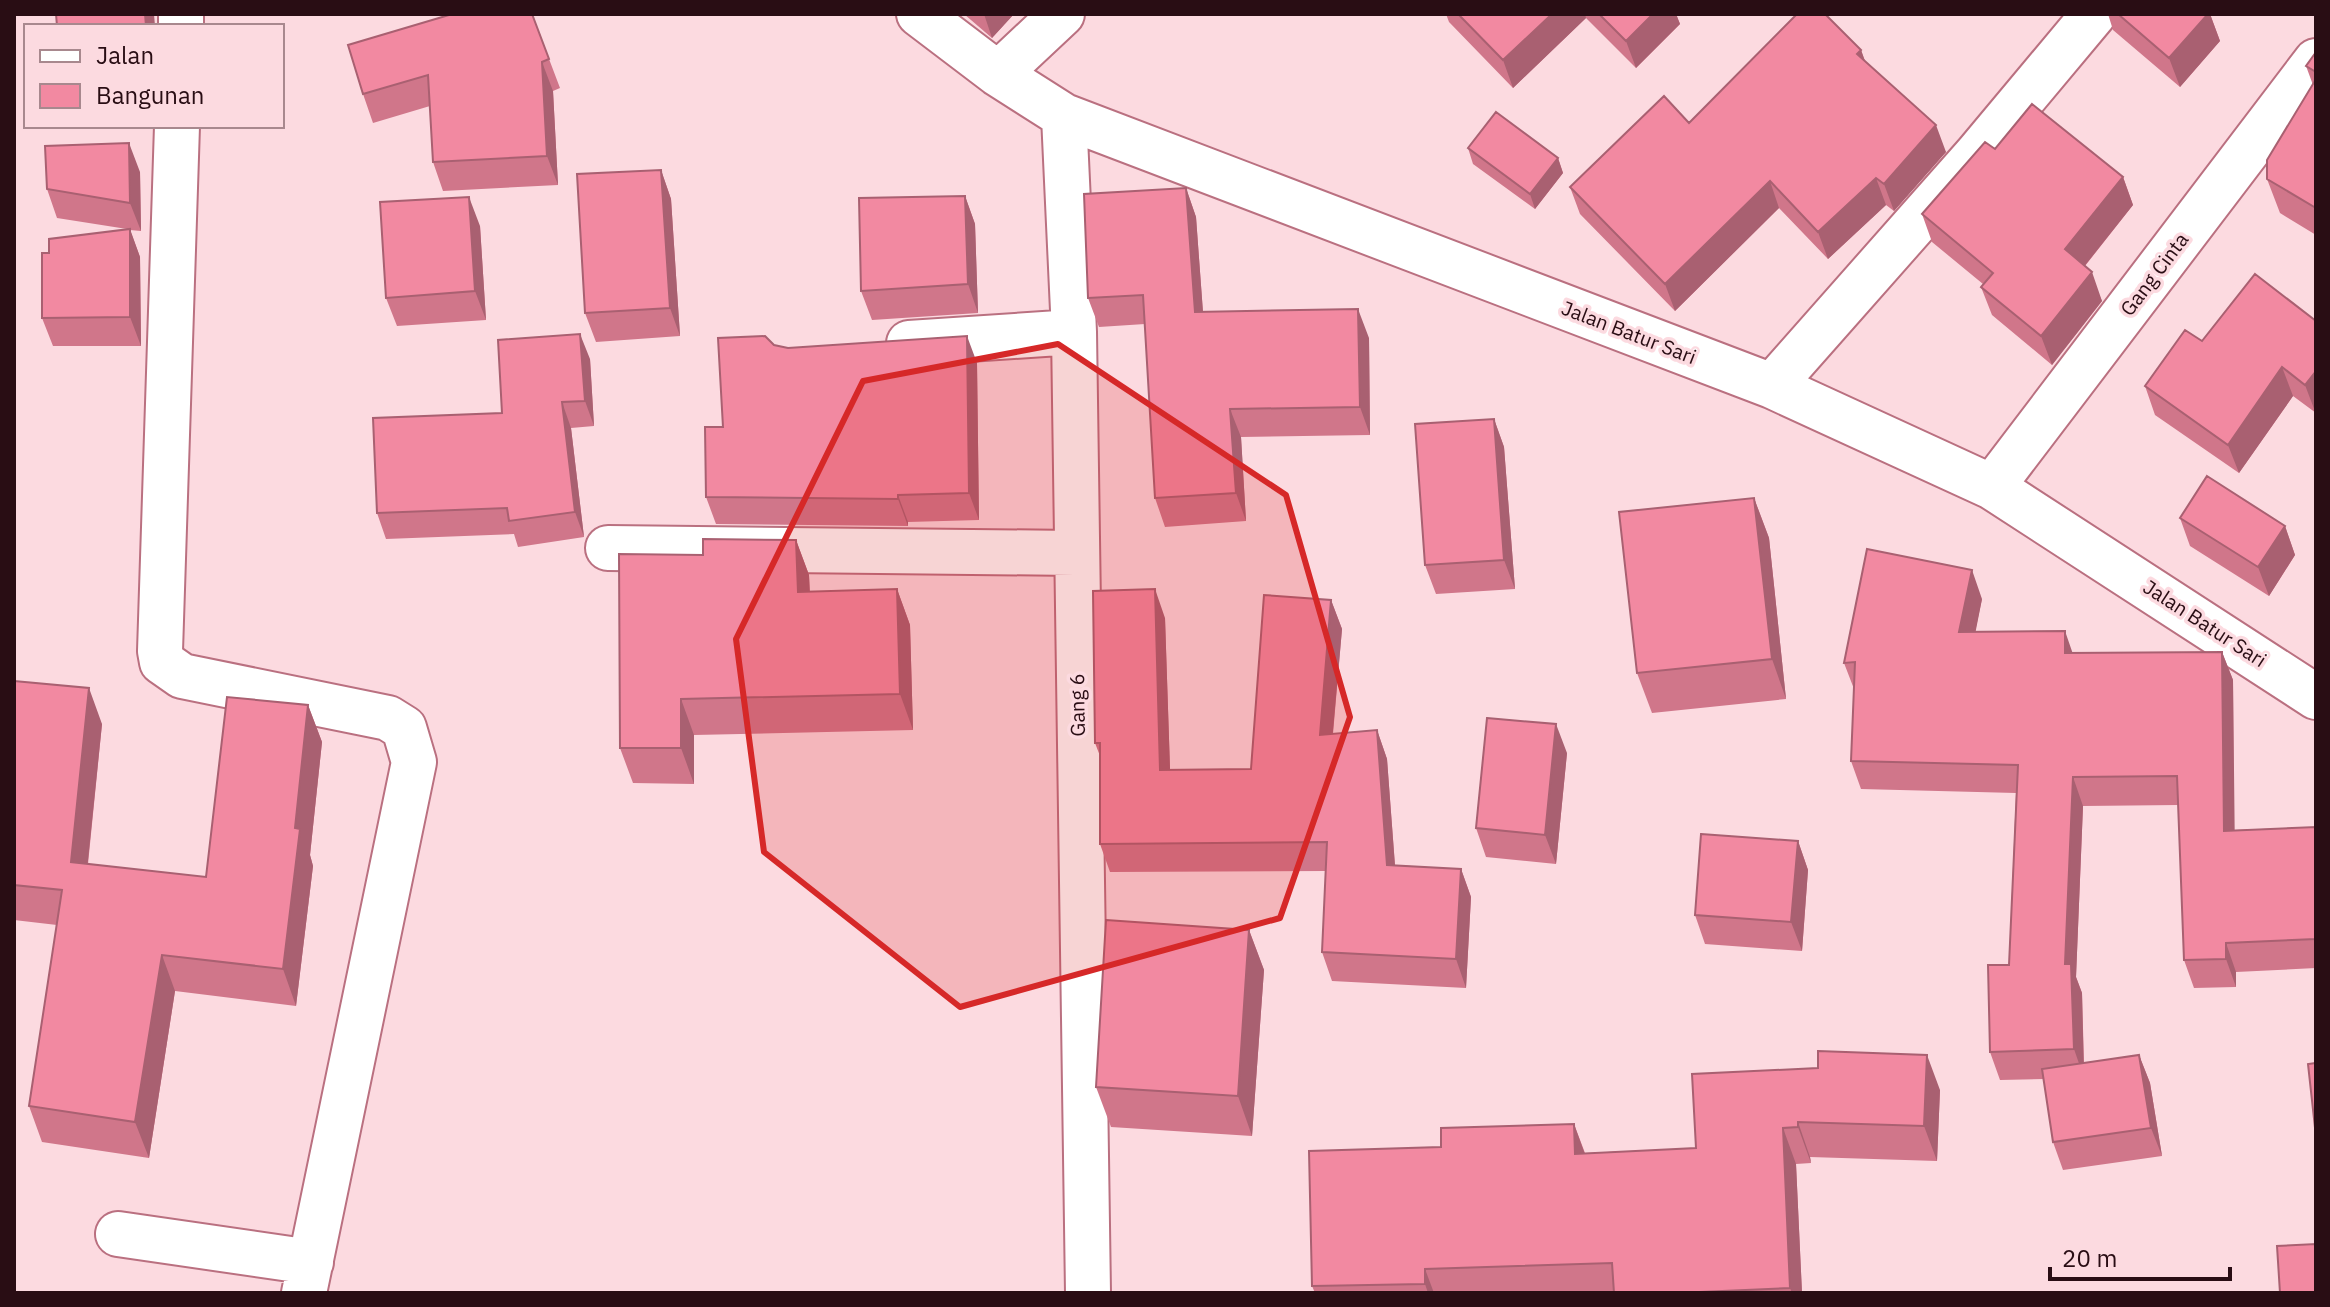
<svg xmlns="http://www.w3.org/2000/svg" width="2330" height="1307" viewBox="0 0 2330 1307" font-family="'IBM Plex Sans',sans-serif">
	<rect width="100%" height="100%" fill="#fcdae0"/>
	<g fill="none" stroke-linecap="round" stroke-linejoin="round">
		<!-- minor casing -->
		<g stroke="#ba7080" stroke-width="48">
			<path id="minor" d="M 919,14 L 998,74 L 1064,116 L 1772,386 L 1992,487 L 2316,697
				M 181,26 L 181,14
				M 998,74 L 1062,14
				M 1064,116 L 1074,332 L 1088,1293
				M 177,126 L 160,651 L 162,662 L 182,676 L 388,718 L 404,728 L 414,762 L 304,1293
				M 909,343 L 1074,332
				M 1772,386 L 1977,154 L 2094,14
				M 1992,487 L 2316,61
				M 608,548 L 1075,553
				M 118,1234 L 311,1262"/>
		</g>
		<!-- minor -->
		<use href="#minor" stroke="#fff" stroke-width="44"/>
	</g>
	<!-- wall -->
	<path fill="#d0768a" d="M 532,14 L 560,88 L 553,91 L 558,185 L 443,191 L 433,162 L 430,106 L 373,123 L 363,94 Z
		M 964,14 L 1014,14 L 992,38 Z
		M 1446,14 L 1676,14 L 1680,24 L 1636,68 L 1586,18 L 1513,88 L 1449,22 Z
		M 2108,14 L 2210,14 L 2220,41 L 2180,87 L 2113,30 Z
		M 1861,50 L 1865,62 L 1946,152 L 1894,211 L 1886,205 L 1828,259 L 1779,208 L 1675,311 L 1580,214 L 1570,187 L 1689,123 Z
		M 2316,52 L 2316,235 L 2280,213 L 2267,179 L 2313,85 L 2306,66 Z
		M 1468,148 L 1558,158 L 1563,173 L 1535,209 L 1473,164 Z
		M 1995,149 L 2123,177 L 2133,205 L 2085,266 L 2102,301 L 2052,365 L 1992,315 L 1981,287 L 1983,284 L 1932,242 L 1922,214 Z
		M 661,170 L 671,199 L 680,336 L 596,342 L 585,313 Z
		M 140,172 L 141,231 L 130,230 L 140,257 L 141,346 L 53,346 L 42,318 L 49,253 L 127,229 L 57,218 L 47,189 Z
		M 1186,188 L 1196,217 L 1203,312 L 1369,338 L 1370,435 L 1241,437 L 1246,521 L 1165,527 L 1155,498 L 1145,324 L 1099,327 L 1088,298 Z
		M 965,196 L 975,224 L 978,313 L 872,320 L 861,291 Z
		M 480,226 L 486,320 L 397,326 L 386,298 Z
		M 2316,321 L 2316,413 L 2293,396 L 2239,473 L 2155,415 L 2145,386 L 2202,341 Z
		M 774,345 L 788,348 L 977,363 L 979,520 L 908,522 L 908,526 L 716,524 L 706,497 L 723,427 Z
		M 590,359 L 594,426 L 571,428 L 584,537 L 518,547 L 514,534 L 386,539 L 377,513 L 502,413 Z
		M 1494,419 L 1504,447 L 1515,589 L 1436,594 L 1425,565 Z
		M 1754,498 L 1769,538 L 1786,699 L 1652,713 L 1637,673 Z
		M 2180,518 L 2285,526 L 2295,555 L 2269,596 L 2190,546 Z
		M 796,540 L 809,575 L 810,592 L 897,589 L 910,625 L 913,730 L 694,735 L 694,784 L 633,783 L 620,748 L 703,555 Z
		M 1982,599 L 1975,632 L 2073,653 L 2222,652 L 2233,680 L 2234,830 L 2316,827 L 2316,968 L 2236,972 L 2236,987 L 2194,988 L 2184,960 L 2178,805 L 2083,806 L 2076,977 L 2082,993 L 2084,1063 L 2139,1055 L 2150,1083 L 2162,1156 L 2063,1170 L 2053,1142 L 2044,1079 L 2000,1080 L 1990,1052 L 2009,965 L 2016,793 L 1861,789 L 1851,761 L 1854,689 L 1844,663 Z
		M 1331,600 L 1342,629 L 1333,734 L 1377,730 L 1387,759 L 1395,865 L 1461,869 L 1471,897 L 1466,988 L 1332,981 L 1322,952 L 1326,871 L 1110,872 L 1100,844 L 1100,756 L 1095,743 L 1165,618 L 1170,770 L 1251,769 Z
		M 14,681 L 102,724 L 88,864 L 206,877 L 308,705 L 322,742 L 310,855 L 313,866 L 296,1006 L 175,991 L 149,1158 L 42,1142 L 29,1106 L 57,925 L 14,920 Z
		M 1567,753 L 1556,864 L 1486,857 L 1476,828 Z
		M 1798,841 L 1808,870 L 1802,951 L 1705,944 L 1695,915 Z
		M 1249,930 L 1264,970 L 1252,1136 L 1111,1127 L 1096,1087 Z
		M 1692,1074 L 1940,1090 L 1937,1161 L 1810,1157 L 1811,1163 L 1796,1164 L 1802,1293 L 1315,1293 L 1312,1286 L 1441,1147 L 1574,1124 L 1585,1153 L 1696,1148 Z"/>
	<!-- shaded-wall -->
	<path fill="#a96071" d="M 145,14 L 154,14 L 155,26 L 146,26 Z
		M 984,14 L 1014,14 L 992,38 Z
		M 1552,14 L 1585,14 L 1586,18 L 1513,88 L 1503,60 Z
		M 1653,14 L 1676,14 L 1680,24 L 1636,68 L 1626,41 Z
		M 2208,14 L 2210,14 L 2220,41 L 2180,87 L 2169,58 Z
		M 1861,50 L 1871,77 L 1857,54 Z
		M 542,62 L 553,91 L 558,185 L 547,156 Z
		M 1936,125 L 1946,152 L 1894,211 L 1884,184 Z
		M 129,143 L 140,172 L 141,231 L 130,203 Z
		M 1558,158 L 1563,173 L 1535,209 L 1530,194 Z
		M 661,170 L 671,199 L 680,336 L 670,308 Z
		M 2123,177 L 2133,205 L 2075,278 L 2065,249 Z
		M 1876,178 L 1886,205 L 1828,259 L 1818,232 Z
		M 1770,181 L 1779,208 L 1675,311 L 1665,284 Z
		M 1186,188 L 1196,217 L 1205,340 L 1195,312 Z
		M 965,196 L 975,224 L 978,313 L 968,284 Z
		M 469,197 L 480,226 L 486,320 L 475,291 Z
		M 130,229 L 140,257 L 141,346 L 130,317 Z
		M 2092,272 L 2102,301 L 2052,365 L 2041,336 Z
		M 1358,309 L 1369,338 L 1370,435 L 1360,407 Z
		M 580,334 L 590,359 L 594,426 L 585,401 Z
		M 967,336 L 977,363 L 979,520 L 969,493 Z
		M 2282,367 L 2293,396 L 2239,473 L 2228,445 Z
		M 2316,371 L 2316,414 L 2305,385 Z
		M 562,402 L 571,428 L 584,537 L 575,512 Z
		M 1230,409 L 1241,437 L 1246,521 L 1236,493 Z
		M 1494,419 L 1504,447 L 1515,589 L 1504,560 Z
		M 898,495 L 908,522 L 908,526 L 898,499 Z
		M 1754,498 L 1769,538 L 1786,699 L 1772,659 Z
		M 2285,526 L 2295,555 L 2269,596 L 2258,567 Z
		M 796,540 L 809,575 L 811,627 L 798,592 Z
		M 1972,570 L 1982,599 L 1970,660 L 1959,632 Z
		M 897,589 L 910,625 L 913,730 L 900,694 Z
		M 1155,589 L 1165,618 L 1171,798 L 1160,770 Z
		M 1331,600 L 1342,629 L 1330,764 L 1320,735 Z
		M 2065,631 L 2075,660 L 2065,653 Z
		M 2222,652 L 2233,680 L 2235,860 L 2224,831 Z
		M 89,688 L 102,724 L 84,899 L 71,862 Z
		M 681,699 L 694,735 L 694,784 L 681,748 Z
		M 308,705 L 322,742 L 310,855 L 313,866 L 296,1006 L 283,969 L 295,828 Z
		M 1556,724 L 1567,753 L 1556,864 L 1545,835 Z
		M 1377,730 L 1387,759 L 1397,893 L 1387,865 Z
		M 2073,777 L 2083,806 L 2076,977 L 2082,993 L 2084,1078 L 2074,1049 L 2065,964 Z
		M 1798,841 L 1808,870 L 1802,951 L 1791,922 Z
		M 1461,869 L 1471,897 L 1466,988 L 1456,959 Z
		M 1249,930 L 1264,970 L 1252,1136 L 1238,1096 Z
		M 2226,943 L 2236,972 L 2236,987 L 2226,959 Z
		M 162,955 L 175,991 L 149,1158 L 135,1122 Z
		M 1927,1055 L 1940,1090 L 1937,1161 L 1924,1126 Z
		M 2139,1055 L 2150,1083 L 2162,1156 L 2151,1128 Z
		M 1798,1122 L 1810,1157 L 1811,1163 L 1798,1127 Z
		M 1574,1124 L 1587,1160 L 1575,1154 Z
		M 1783,1128 L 1796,1164 L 1802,1293 L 1792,1293 L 1790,1288 Z
		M 1425,1269 L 1434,1293 L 1428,1293 L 1425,1284 Z"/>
	<!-- building -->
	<path fill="#f289a1" stroke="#a96071" stroke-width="2" d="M 56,14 L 145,14 L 146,26 L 57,26 Z
		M 448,14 L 532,14 L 549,59 L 542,62 L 547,156 L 433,162 L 428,75 L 363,94 L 348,45 L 449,15 Z
		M 1458,14 L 1552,14 L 1503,60 Z
		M 1599,14 L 1653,14 L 1626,41 Z
		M 1797,14 L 1825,14 L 1861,50 L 1857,54 L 1936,125 L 1884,184 L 1876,178 L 1818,232 L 1770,181 L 1665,284 L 1570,187 L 1664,96 L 1689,123 Z
		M 2118,14 L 2208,14 L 2169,58 Z
		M 2316,52 L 2316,72 L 2306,66 Z
		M 2316,79 L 2316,208 L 2267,179 L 2267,160 Z
		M 2032,104 L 2123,177 L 2065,249 L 2092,272 L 2041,336 L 1981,287 L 1993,273 L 1922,214 L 1985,142 L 1995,149 Z
		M 1496,112 L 1558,158 L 1530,194 L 1468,148 Z
		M 129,143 L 130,203 L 47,189 L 45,146 Z
		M 661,170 L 670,308 L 585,313 L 577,174 Z
		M 1186,188 L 1195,312 L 1358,309 L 1360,407 L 1230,409 L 1236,493 L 1155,498 L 1143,295 L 1088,298 L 1084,194 Z
		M 965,196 L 968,284 L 861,291 L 859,198 Z
		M 469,197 L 475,291 L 386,298 L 380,202 Z
		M 130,229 L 130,317 L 42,318 L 42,253 L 49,253 L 49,239 Z
		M 2255,274 L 2316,321 L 2316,371 L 2305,385 L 2282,367 L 2228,445 L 2145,386 L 2185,330 L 2202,341 Z
		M 580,334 L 585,401 L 562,402 L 575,512 L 509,521 L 507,508 L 377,513 L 373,418 L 502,413 L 498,340 Z
		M 765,336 L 774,345 L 788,348 L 967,336 L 969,493 L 898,495 L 898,499 L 706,497 L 705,427 L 723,427 L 718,338 Z
		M 1494,419 L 1504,560 L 1425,565 L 1415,424 Z
		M 2207,476 L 2285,526 L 2258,567 L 2180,518 Z
		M 1754,498 L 1772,659 L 1637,673 L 1619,512 Z
		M 703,539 L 796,540 L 798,592 L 897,589 L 900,694 L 681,699 L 681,748 L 620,748 L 619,554 L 703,555 Z
		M 1867,549 L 1972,570 L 1959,632 L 2065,631 L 2065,653 L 2222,652 L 2224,831 L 2316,827 L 2316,939 L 2226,943 L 2226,959 L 2184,960 L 2177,776 L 2073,777 L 2065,964 L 2071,964 L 2074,1049 L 1990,1052 L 1988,965 L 2009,965 L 2018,765 L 1851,761 L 1855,662 L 1844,663 Z
		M 1155,589 L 1160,770 L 1251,769 L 1264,595 L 1331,600 L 1320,735 L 1377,730 L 1387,865 L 1461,869 L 1456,959 L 1322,952 L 1327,842 L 1100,844 L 1100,743 L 1095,743 L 1093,591 Z
		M 14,681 L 89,688 L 71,862 L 206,877 L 227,697 L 308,705 L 295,828 L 300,829 L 283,969 L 162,955 L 135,1122 L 29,1106 L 62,890 L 14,885 Z
		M 1487,718 L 1556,724 L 1545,835 L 1476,828 Z
		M 1701,834 L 1798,841 L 1791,922 L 1695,915 Z
		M 1106,920 L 1249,930 L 1238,1096 L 1096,1087 Z
		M 1818,1051 L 1927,1055 L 1924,1126 L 1798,1122 L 1798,1127 L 1783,1128 L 1790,1288 L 1676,1293 L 1614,1293 L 1612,1263 L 1425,1269 L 1425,1284 L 1312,1286 L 1309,1151 L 1441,1147 L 1441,1128 L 1574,1124 L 1575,1154 L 1696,1148 L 1692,1074 L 1818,1068 Z
		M 2139,1055 L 2151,1128 L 2053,1142 L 2042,1069 Z
		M 2316,1063 L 2316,1137 L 2308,1064 Z
		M 2316,1244 L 2316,1293 L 2280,1293 L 2277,1246 Z"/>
	<!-- marked area -->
	<path fill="#d62828" fill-opacity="0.2" stroke="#d62828" stroke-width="6" stroke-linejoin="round" d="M 1058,344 L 1286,495 L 1350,717 L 1280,918 L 960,1007 L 764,852 L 736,639 L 863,381 Z"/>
	<g text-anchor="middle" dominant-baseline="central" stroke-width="7" stroke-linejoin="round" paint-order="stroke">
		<!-- street labels -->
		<g font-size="20" fill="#290d14" stroke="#fcdae0">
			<text transform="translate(2154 274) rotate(-53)">Gang Cinta</text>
			<text transform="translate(1629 332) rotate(21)">Jalan Batur Sari</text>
			<text transform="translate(2205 623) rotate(33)">Jalan Batur Sari</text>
			<text transform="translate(1077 705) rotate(-91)">Gang 6</text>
		</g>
	</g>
	<!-- border -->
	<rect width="2330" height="1307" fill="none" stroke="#290d14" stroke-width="32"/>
	<!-- legend -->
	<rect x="24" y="24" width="260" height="104" fill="#fcdae0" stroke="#a8888e" stroke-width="2"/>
	<rect x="40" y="50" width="40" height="12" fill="#ffffff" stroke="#a8888e" stroke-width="2"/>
	<text x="96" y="64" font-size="24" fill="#290d14">Jalan</text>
	<rect x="40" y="84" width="40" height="24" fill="#f289a1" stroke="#a8888e" stroke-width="2"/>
	<text x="96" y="104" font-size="24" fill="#290d14">Bangunan</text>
	<!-- scale -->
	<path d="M2050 1267v12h180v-12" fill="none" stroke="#290d14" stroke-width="4"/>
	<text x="2062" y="1267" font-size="24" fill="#290d14" stroke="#fcdae0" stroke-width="6" paint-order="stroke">20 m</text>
</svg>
